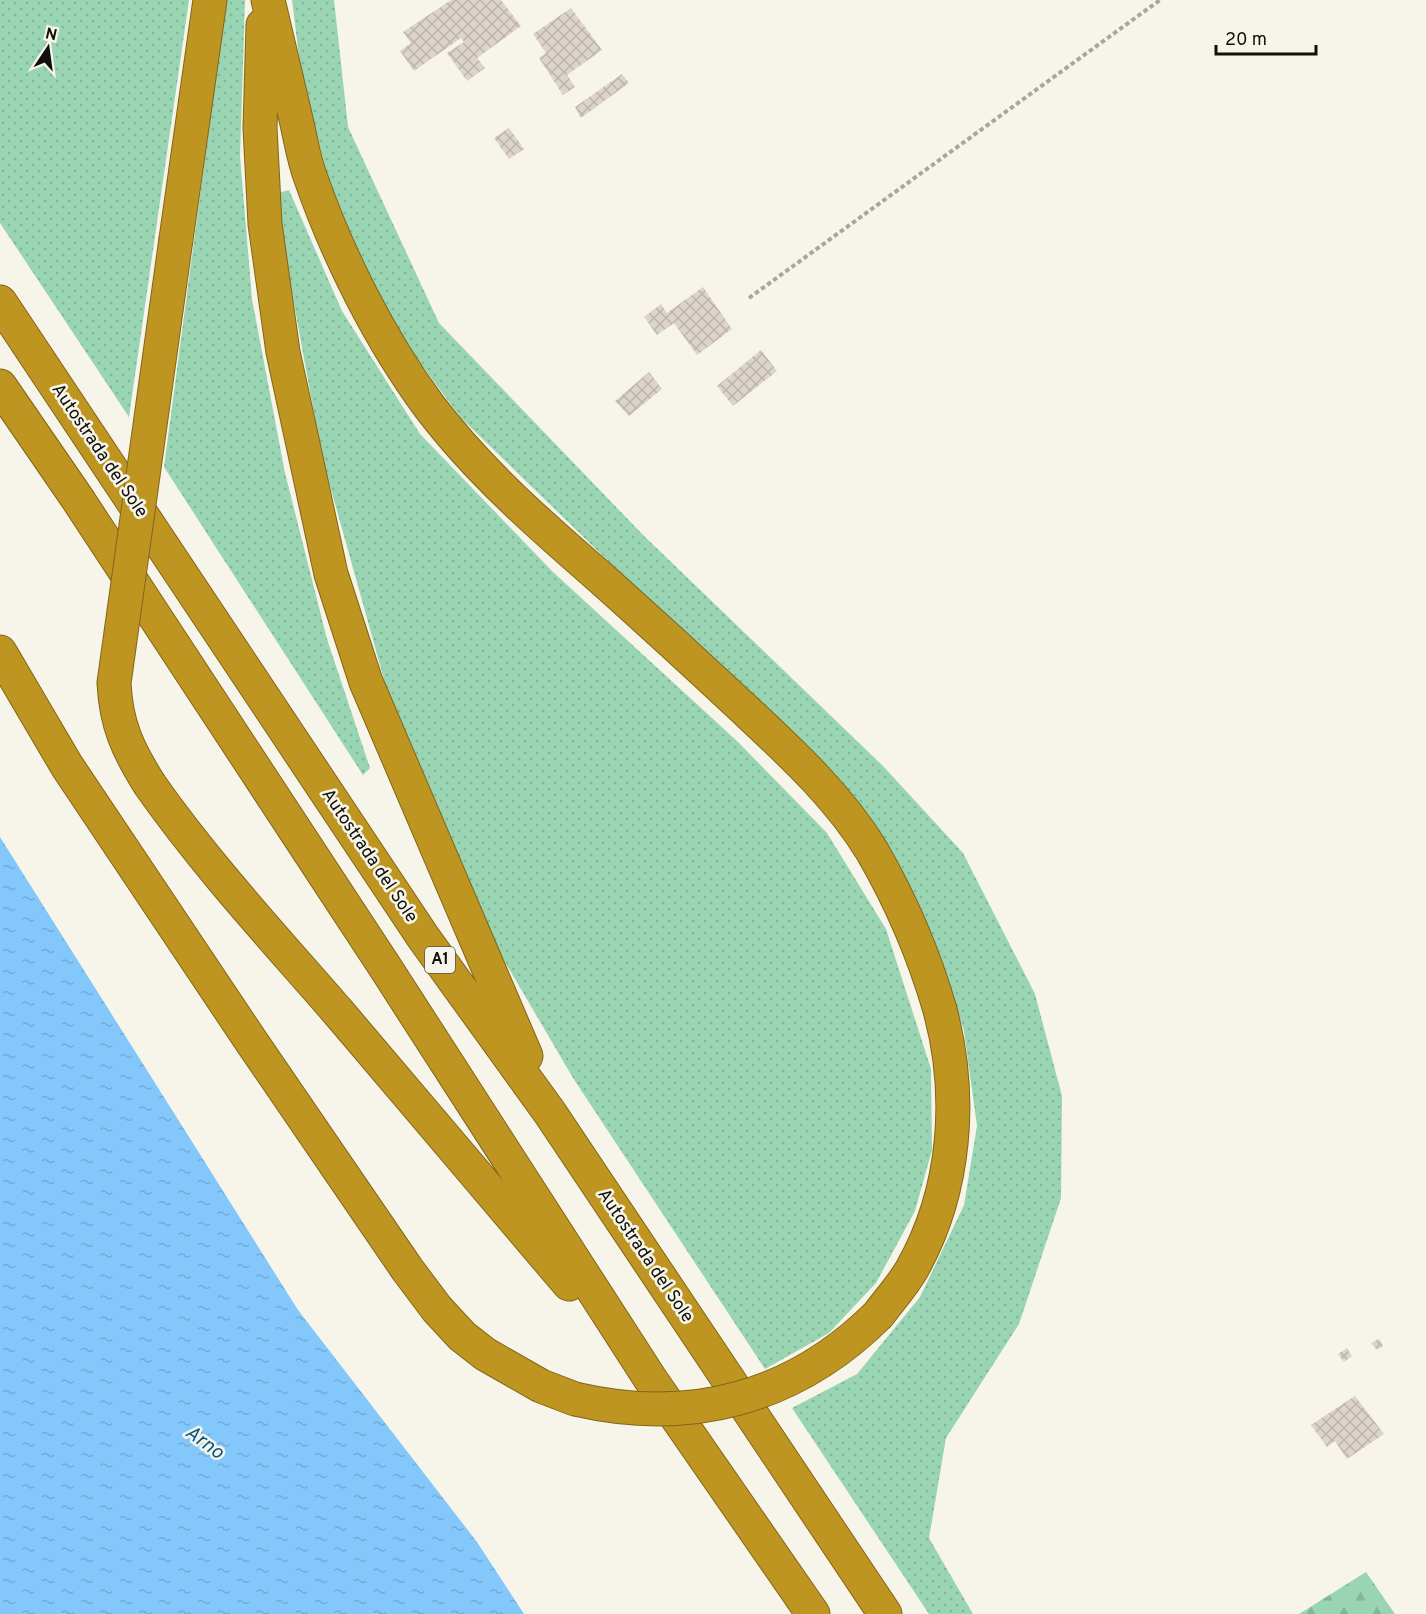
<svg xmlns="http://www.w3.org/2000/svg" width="1426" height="1614" viewBox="0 0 1426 1614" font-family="Overpass,sans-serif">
	<defs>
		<pattern id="grass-dots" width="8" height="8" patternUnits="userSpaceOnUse" patternTransform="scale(1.5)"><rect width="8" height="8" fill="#99d4b3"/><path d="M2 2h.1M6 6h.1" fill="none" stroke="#83b599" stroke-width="1.8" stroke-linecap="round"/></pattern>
		<pattern id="forest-firs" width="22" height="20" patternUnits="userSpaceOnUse" patternTransform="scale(1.5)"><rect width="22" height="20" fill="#99d4b3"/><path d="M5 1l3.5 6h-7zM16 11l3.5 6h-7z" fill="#83b599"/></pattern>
		<pattern id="water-ripples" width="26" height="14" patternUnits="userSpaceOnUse" patternTransform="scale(1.5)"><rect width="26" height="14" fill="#84c8fb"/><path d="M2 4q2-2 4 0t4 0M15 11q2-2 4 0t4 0" fill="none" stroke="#71abd6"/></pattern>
		<pattern id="building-cross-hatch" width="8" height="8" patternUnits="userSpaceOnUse" patternTransform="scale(1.5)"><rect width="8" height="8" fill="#dcd3cb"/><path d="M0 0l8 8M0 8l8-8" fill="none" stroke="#bcb4ad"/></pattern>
	</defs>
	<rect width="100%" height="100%" fill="#f7f5ea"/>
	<!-- grass -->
	<path fill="url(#grass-dots)" d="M 0,0 L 189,0 L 129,417 L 0,223 Z
		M 226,0 L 245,0 L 240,156 L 252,299 L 285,473 L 327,639 L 370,768 L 363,775 L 164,467 Z
		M 292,0 L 334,0 L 348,127 L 439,323 L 643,535 L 883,766 L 963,853 L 1035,994 L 1062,1096 L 1061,1198 L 1019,1324 L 946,1438 L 929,1538 L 973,1614 L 929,1614 L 792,1408 L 857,1374 L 920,1297 L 964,1205 L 977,1126 L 964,1031 L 938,950 L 894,856 L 849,795 L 461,418 L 406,344 L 367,282 L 334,202 L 301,73 Z
		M 289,190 L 342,311 L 420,434 L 553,572 L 738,742 L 827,833 L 886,929 L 931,1069 L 932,1150 L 915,1211 L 876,1283 L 829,1333 L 765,1369 L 573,1078 L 484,926 L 392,708 L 322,457 L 274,194 Z"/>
	<!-- forest -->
	<path fill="url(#forest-firs)" d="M 1366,1572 L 1395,1614 L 1299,1614 Z"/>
	<!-- water -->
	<path fill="url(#water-ripples)" d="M 0,837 L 298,1310 L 477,1542 L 524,1614 L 0,1614 Z"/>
	<!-- building -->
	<path fill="url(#building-cross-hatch)" d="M 451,0 L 501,0 L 521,26 L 477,58 L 485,68 L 467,81 L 447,53 L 464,42 L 461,38 L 414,71 L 400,51 L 411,43 L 403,32 Z
		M 571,8 L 602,50 L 567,75 L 575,87 L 563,95 L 539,58 L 546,53 L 533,34 Z
		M 622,74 L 629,83 L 581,118 L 575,107 Z
		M 509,128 L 524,149 L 509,159 L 494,138 Z
		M 703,287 L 732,329 L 697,355 L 674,323 L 657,335 L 644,317 L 661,304 L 672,321 L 667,313 Z
		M 761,350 L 777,371 L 733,406 L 717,386 Z
		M 649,372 L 662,389 L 629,416 L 615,401 Z
		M 1379,1339 L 1383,1346 L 1377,1350 L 1371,1343 Z
		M 1347,1348 L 1352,1356 L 1344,1362 L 1338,1354 Z
		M 1355,1396 L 1384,1434 L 1347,1459 L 1335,1441 L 1327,1447 L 1311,1425 Z"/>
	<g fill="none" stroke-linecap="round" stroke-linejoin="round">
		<!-- highway casing -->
		<g stroke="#81661a" stroke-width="35">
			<path id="highway" d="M 268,0 C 277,38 286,77 295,115 C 300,135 303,157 310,176 C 337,254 380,340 429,406 C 478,471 540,525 601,578 C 648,620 695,663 741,706 C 788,750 838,795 872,851 C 901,901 924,955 940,1010 C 963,1096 956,1191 912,1269 C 903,1285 890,1299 879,1314
				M 263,25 L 260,128 L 265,224 L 283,352 L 331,574 L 366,682 L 526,1056
				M 176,239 L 210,0
				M 0,302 L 423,937 L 550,1113 L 885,1614
				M 0,386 L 77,498 L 385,967 L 651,1380 L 813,1614
				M 0,652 L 67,766 L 251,1041 L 407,1269 L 437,1309 L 462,1336 L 485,1354 L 541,1386 L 575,1399
				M 150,785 C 207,866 274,938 339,1013 C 416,1103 492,1194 569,1284"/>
		</g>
		<!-- path -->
		<path stroke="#a8a69e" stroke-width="4" stroke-dasharray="4.5 3" stroke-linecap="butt" d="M 749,298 L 1160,0"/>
		<!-- highway -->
		<use href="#highway" stroke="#be9521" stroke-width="33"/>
		<!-- highway-bridge casing -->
		<g stroke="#81661a" stroke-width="35" stroke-linecap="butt">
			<path id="highway-bridge" d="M 150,785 C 128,750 116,725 114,683 L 176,239
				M 575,1399 C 691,1426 795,1398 879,1314"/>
		</g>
		<!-- highway-bridge -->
		<use href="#highway-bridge" stroke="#be9521" stroke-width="33"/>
	</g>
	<g text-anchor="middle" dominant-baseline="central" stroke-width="5" stroke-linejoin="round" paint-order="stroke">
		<!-- shield labels -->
		<rect fill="#f7f5ea" stroke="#55554f" stroke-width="1.5" x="425" y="947" width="30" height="26" rx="4.5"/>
		<g font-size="16" font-weight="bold" fill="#10100c">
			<text x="440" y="960">A1</text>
		</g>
		<!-- street labels -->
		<g font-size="18" fill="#10100c" stroke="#f7f5ea">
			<text transform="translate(99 451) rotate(56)">Autostrada del Sole</text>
			<text transform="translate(369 856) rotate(56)">Autostrada del Sole</text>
			<text transform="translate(645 1256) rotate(56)">Autostrada del Sole</text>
		</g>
		<!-- water labels -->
		<g font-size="20" font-style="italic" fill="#055988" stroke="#f7f5ea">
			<text transform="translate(204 1443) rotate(36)">Arno</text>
		</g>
	</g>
	<!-- north arrow -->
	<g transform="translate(48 48) rotate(13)" stroke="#f7f5ea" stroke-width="4.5" paint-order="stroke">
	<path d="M0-4.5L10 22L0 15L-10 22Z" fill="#10100c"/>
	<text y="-9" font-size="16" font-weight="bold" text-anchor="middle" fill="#10100c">N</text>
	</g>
	<!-- scale -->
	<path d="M1216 45v9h100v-9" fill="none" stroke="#10100c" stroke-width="3"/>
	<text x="1225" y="45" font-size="18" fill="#10100c" stroke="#f7f5ea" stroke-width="4.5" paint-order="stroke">20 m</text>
</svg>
